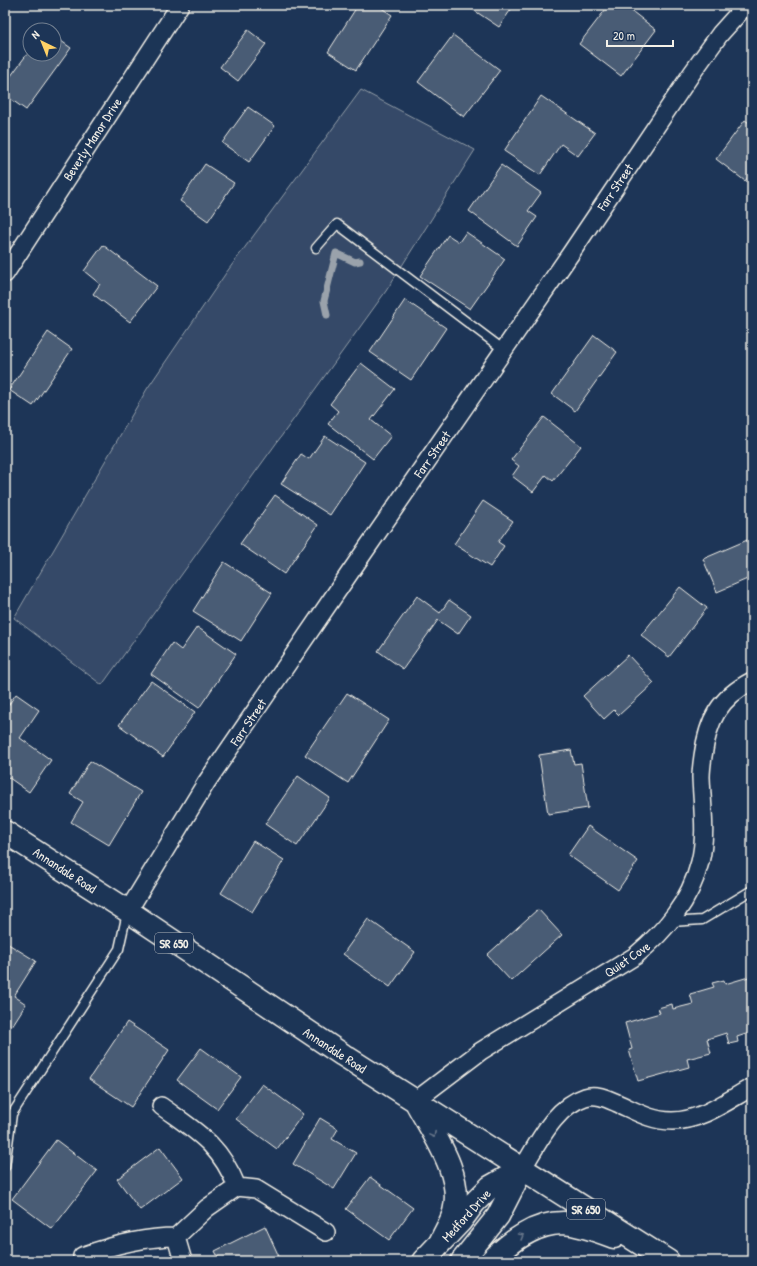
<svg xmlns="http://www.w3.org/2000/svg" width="757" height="1266" viewBox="0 0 757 1266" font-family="'Patrick Hand',sans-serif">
	<rect width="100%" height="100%" fill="#1d3557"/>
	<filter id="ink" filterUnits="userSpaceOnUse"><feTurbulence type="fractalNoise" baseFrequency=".025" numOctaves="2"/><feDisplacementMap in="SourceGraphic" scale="8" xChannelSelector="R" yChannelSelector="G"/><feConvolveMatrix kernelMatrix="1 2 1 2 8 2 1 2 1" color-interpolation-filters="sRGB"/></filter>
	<g filter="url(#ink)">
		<!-- green -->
		<path fill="#354a67" stroke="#949ea8" d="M 361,90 L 475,150 L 386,291 L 102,685 L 14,618 L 147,389 L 226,273 Z"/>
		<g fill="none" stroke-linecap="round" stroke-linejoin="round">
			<!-- stream -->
			<path stroke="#9aa2ab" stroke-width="7" d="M 327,315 L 324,301 L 336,253 L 355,262 L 360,261"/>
		</g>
		<!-- building -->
		<path fill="#485b74" stroke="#f4f1e8" d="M 358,5 L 377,5 L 392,15 L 356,70 L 328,52 Z
			M 466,5 L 514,5 L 499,27 Z
			M 609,5 L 624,5 L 656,30 L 621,76 L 579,44 Z
			M 248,30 L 266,44 L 238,81 L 220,67 Z
			M 453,35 L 500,70 L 464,117 L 418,82 Z
			M 54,36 L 71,48 L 26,110 L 5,95 L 5,84 L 30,50 L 30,54 L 54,54 Z
			M 541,96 L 595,133 L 578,156 L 561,144 L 540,175 L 504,151 Z
			M 248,107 L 275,126 L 249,162 L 222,143 Z
			M 745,120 L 752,125 L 752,172 L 745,181 L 716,159 Z
			M 205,164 L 234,183 L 208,221 L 180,201 Z
			M 501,165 L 541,193 L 528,211 L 537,217 L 517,246 L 469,211 Z
			M 466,232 L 505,259 L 470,309 L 420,276 L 448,235 L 459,242 Z
			M 103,245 L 157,286 L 130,322 L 93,294 L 100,284 L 84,271 Z
			M 405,300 L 446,328 L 411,380 L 370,352 Z
			M 48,332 L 72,349 L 33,406 L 9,390 Z
			M 594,335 L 617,352 L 575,411 L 552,394 Z
			M 361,363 L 395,389 L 371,420 L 391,436 L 373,459 L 328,424 L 338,411 L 330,404 Z
			M 544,417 L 581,446 L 553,481 L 546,475 L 533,492 L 512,476 L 519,466 L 511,460 Z
			M 325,436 L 365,462 L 330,515 L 281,484 L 301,454 L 309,459 Z
			M 275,495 L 318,525 L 284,574 L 240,544 Z
			M 483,501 L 513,521 L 498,542 L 504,546 L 490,567 L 454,544 Z
			M 752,538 L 752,577 L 717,592 L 703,559 Z
			M 224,562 L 272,593 L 241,641 L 193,611 Z
			M 680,587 L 707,608 L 669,657 L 641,635 Z
			M 417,596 L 440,613 L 449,600 L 471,615 L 458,634 L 438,620 L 403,669 L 378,651 Z
			M 197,627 L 236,654 L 199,708 L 151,674 L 172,643 L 181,650 Z
			M 628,655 L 654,683 L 619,715 L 614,710 L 604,719 L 583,696 Z
			M 151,681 L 195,712 L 163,757 L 119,725 Z
			M 347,693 L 389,720 L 348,783 L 305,755 Z
			M 16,694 L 39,710 L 20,738 L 51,760 L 29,792 L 5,775 L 5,710 Z
			M 571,750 L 574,764 L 581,763 L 588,808 L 548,814 L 539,755 Z
			M 90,761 L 141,792 L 109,845 L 71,822 L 83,802 L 70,794 Z
			M 298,776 L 330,798 L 297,846 L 265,824 Z
			M 588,826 L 638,861 L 618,890 L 568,855 Z
			M 253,841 L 284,860 L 252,912 L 221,893 Z
			M 538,909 L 562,935 L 511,981 L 487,955 Z
			M 368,919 L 415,952 L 390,987 L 343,954 Z
			M 5,942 L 36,961 L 14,996 L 26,1004 L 12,1026 L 5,1022 Z
			M 752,976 L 752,1032 L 737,1037 L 738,1042 L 729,1044 L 726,1033 L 707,1039 L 711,1053 L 687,1059 L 689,1067 L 638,1081 L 629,1050 L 632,1049 L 625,1023 L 660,1013 L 658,1008 L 672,1004 L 673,1009 L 693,1004 L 690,994 L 714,987 L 712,983 L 724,980 L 725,984 Z
			M 127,1022 L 169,1050 L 131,1107 L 89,1079 Z
			M 201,1048 L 241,1077 L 217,1109 L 177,1080 Z
			M 262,1084 L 303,1114 L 277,1149 L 236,1119 Z
			M 320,1118 L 338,1129 L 332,1139 L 356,1153 L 334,1189 L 293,1164 Z
			M 56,1140 L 97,1171 L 52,1229 L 12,1199 Z
			M 160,1147 L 183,1178 L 140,1210 L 117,1179 Z
			M 370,1177 L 413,1208 L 389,1240 L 346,1209 Z
			M 265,1226 L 281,1261 L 220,1261 L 215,1251 Z"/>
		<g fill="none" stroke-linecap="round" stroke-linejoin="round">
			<!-- lane casing -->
			<g stroke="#f4f1e8" stroke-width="11">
				<path id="lane" d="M 316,248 L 337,224 L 504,350
					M 671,922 L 702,920 L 752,890
					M 5,1167 L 12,1114 L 119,949 L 127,913"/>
			</g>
			<!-- street casing -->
			<g stroke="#f4f1e8" stroke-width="20">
				<path id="street" d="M 5,274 L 180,5
					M 128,911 L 206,783 L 351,571 L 571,253 L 692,73 L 720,34 L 746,5
					M 415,1101 L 481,1051 L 635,956 C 665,931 690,902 700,862 C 707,834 702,806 701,777 C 701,770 702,763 703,756 C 708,720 719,698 752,681
					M 161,1106 C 197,1132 220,1144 237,1187
					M 522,1169 C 538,1144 554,1107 585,1097 C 596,1093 608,1099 617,1103 C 635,1111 651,1121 672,1121 C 701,1121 727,1101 752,1087
					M 176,1237 L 183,1261
					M 82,1256 C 113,1245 143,1237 176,1237 L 207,1208 L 237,1187 L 256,1189 L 326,1232"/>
			</g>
			<!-- secondary casing -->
			<g stroke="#f4f1e8" stroke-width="25">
				<path id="secondary" d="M 423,1261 L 460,1222 L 474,1203 L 490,1187 L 522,1169
					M 462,1261 L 498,1216 L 522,1169"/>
			</g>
			<!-- primary casing -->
			<g stroke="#f4f1e8" stroke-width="25">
				<path id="primary" d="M 5,832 L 128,911 L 343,1055 L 668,1261
					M 416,1102 C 433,1134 464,1175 454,1212 C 451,1223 444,1233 440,1243
					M 491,1261 C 510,1242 534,1223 563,1223 C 580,1224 598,1231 614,1237"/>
			</g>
			<!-- lane -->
			<use href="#lane" stroke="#1d3557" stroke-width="8"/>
			<!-- street -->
			<use href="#street" stroke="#1d3557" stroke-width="17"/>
			<!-- secondary -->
			<use href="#secondary" stroke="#1d3557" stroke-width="22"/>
			<!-- primary -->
			<use href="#primary" stroke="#1d3557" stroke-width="22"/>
		</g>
		<!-- one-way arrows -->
		<defs><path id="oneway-chevron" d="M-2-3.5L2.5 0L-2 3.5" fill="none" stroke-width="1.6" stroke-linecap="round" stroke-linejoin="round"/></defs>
		<g stroke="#68778a">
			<use href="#oneway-chevron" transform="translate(433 1135) rotate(62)"/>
			<use href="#oneway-chevron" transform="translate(521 1236) rotate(-31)"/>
		</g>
	</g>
	<g text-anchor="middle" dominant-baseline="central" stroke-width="3" stroke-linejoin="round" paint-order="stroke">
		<!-- shield labels -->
		<g fill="#1d3557" stroke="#b4b9bc" stroke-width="1">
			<rect x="155" y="933" width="38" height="20" rx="3"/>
			<rect x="567" y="1199" width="38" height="20" rx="3"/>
		</g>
		<g font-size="12" font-weight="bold" fill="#f4f1e8">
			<text x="174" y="943">SR 650</text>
			<text x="586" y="1209">SR 650</text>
		</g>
		<!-- street labels -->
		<g font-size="13" fill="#f4f1e8" stroke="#1d3557">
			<text transform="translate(92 139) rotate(-57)">Beverly Manor Drive</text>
			<text transform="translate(615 187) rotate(-56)">Farr Street</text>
			<text transform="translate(432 454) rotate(-55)">Farr Street</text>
			<text transform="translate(248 722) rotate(-56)">Farr Street</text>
			<text transform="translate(65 870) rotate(33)">Annandale Road</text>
			<text transform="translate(627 959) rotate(-35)">Quiet Cove</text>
			<text transform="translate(335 1050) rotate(33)">Annandale Road</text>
			<text transform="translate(466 1215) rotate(-48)">Medford Drive</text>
		</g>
	</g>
	<!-- margin -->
	<rect width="757" height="1266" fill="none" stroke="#1d3557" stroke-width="20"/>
	<rect x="10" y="10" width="737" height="1246" fill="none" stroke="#f4f1e8" stroke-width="1.5" filter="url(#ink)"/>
	<!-- north arrow -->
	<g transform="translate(42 42) rotate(317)"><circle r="19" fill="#1d3557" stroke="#738091"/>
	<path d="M0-3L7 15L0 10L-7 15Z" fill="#ffd166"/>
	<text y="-6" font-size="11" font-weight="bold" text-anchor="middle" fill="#f4f1e8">N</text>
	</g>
	<!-- scale -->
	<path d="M607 40v6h66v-6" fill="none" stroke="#f4f1e8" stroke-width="2"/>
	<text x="613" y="40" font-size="12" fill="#f4f1e8" stroke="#1d3557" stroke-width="3" paint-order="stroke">20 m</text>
</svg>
